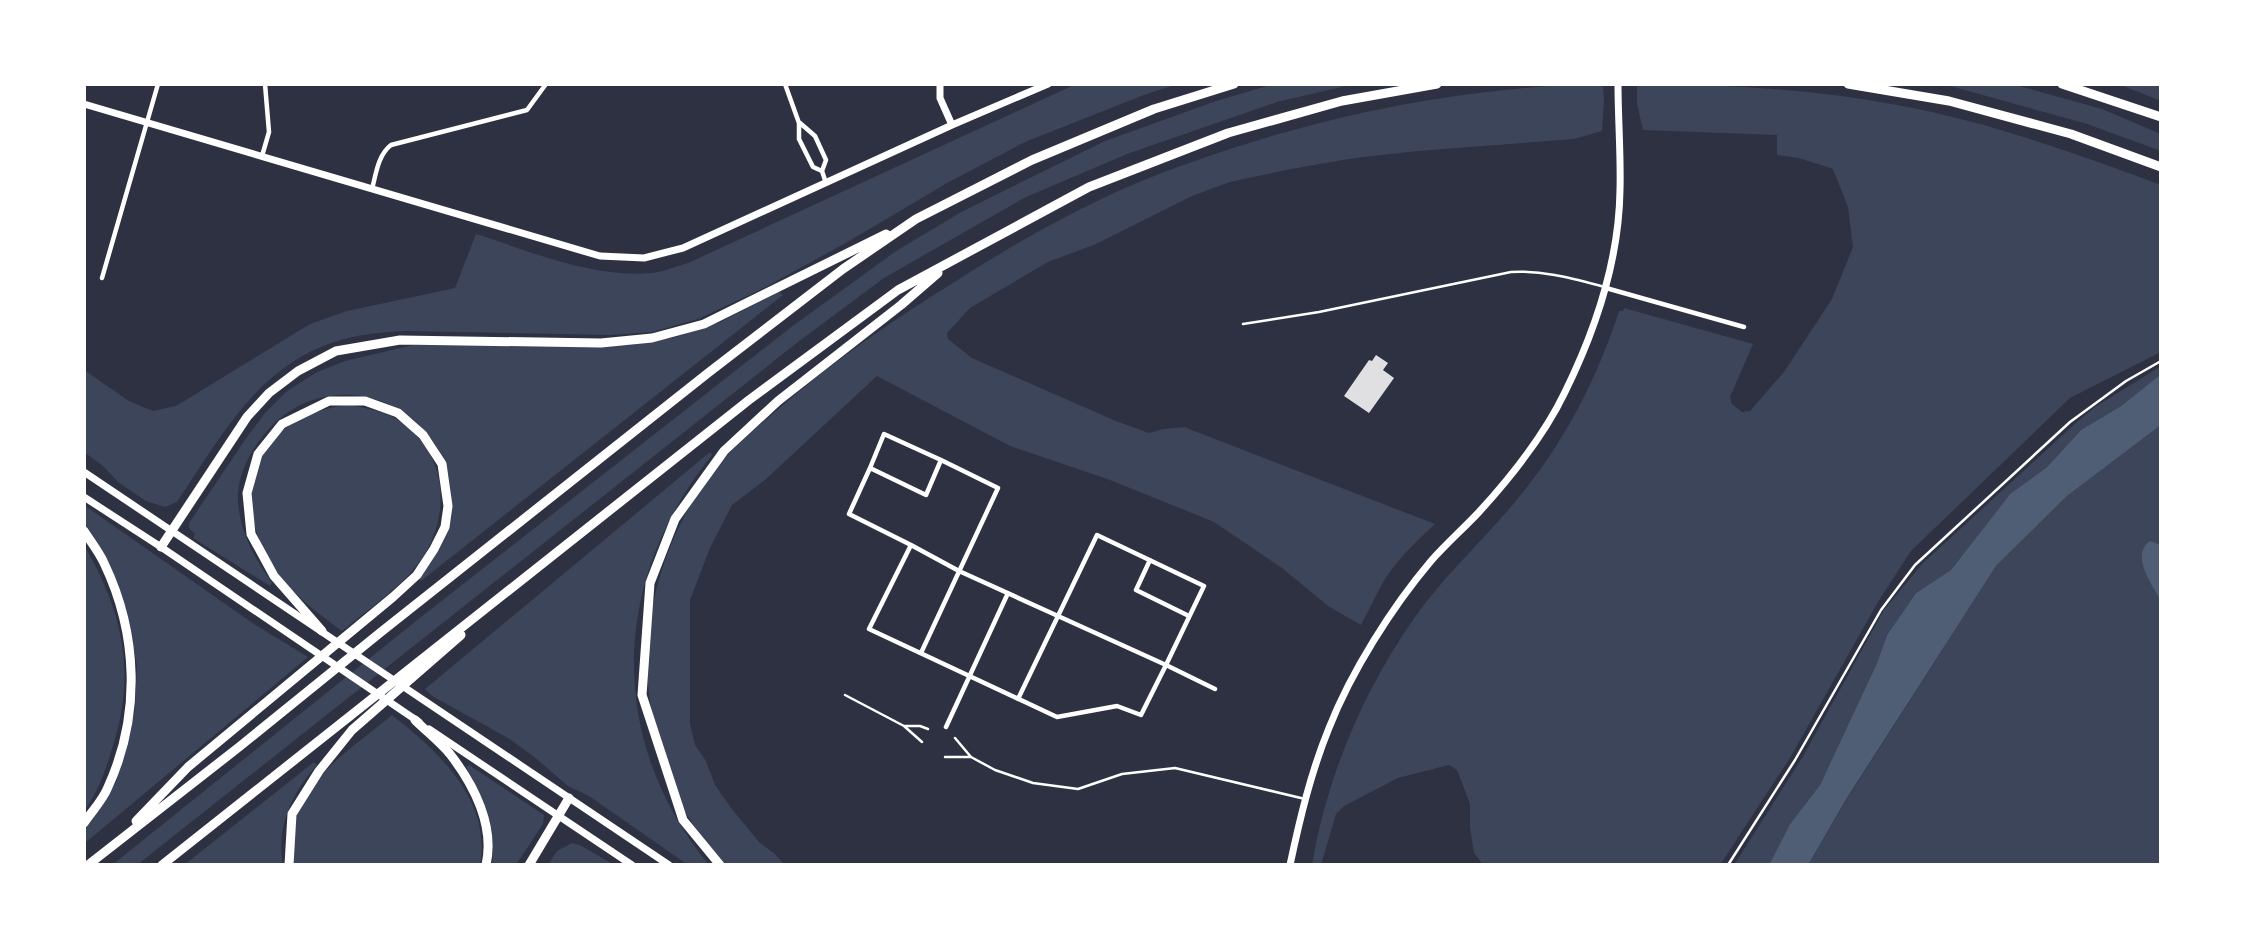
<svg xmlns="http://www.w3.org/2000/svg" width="2245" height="949" viewBox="0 0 2245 949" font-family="Cabin,sans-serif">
	<rect width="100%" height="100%" fill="#2d3142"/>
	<!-- green -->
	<path fill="#3c4559" d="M 1076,84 L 1178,84 L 1144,95 L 1025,142 L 949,182 L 844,244 L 760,290 L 698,319 L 652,332 L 610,335 L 404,331 C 383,332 361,334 341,340 C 259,363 221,437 177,502 L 165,507 L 146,501 L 118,482 L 103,466 L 84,452 L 84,370 L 129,401 L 153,411 L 176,406 L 310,324 L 347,311 L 455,288 L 476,234 C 533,252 591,278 651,273 C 663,272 676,266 688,263 Z
		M 1274,84 L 1355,84 L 1277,102 L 1127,154 L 1024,198 L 884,278 L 798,342 L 137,865 L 112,865 L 416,621 L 790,328 L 896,251 L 963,211 L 1105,141 L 1216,101 Z
		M 1576,84 L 1603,84 L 1604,102 L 1602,131 L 1574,139 L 1418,151 L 1355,158 L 1291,169 L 1230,182 L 1192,196 L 1096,244 L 1048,262 L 970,308 L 947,333 L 948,339 L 972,358 L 1116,421 L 1149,433 L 1163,429 L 1184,427 L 1435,524 C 1416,542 1393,563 1381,586 C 1374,599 1368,612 1361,625 L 1328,606 L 1282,568 L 1214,522 L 1110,480 L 1010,446 L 877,376 L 765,480 L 732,505 L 710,548 L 690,600 L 690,724 L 695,745 L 706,761 L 715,785 L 731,808 L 760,843 L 774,853 L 785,865 L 724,865 C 708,845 691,825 680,802 C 673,788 670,771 665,755 C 660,740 653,724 651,708 C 638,632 659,552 701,488 C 724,453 759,426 790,399 C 842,355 898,317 956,281 C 1028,235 1105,192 1186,164 C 1317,117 1439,92 1576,84 Z
		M 1637,84 C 1725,84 1811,89 1897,105 C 1987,121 2074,153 2161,185 L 2161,352 L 2070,398 L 1911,551 L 1878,602 L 1790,758 L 1720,865 L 1483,865 L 1474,853 L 1470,828 L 1470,804 L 1457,770 L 1449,765 L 1398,778 L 1344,806 L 1336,814 L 1321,865 L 1312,865 C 1327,776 1363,691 1415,617 C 1446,573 1486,538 1519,497 C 1565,441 1597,379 1619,311 L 1623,311 L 1624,308 L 1753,344 L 1730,397 L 1732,404 L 1742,412 L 1750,411 L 1784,372 L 1832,299 L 1853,247 L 1848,207 L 1833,169 L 1799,158 L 1777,155 L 1777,135 L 1643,130 L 1637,104 Z
		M 1943,84 L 2012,84 L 2102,109 L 2161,134 L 2161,151 L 2087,124 Z
		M 2116,84 L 2161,84 L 2161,101 L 2118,84 Z
		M 779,292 L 783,295 L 421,581 L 419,578 C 440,551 453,513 449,479 C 446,457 433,439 418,424 C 371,381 302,386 263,436 C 250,452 239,473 238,494 C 237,527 254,558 272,583 L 270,586 L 193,538 L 195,534 L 189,528 L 189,523 L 247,437 L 265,413 L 287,391 L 317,372 L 345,361 L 413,345 L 631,345 L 676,337 L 718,323 Z
		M 2161,366 L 2161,374 L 2121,406 L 2081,430 L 2047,467 L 2010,494 L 1951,570 L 1916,593 L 1887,635 L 1877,663 L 1820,785 L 1790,824 L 1769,865 L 1734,865 L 1802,758 L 1884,610 L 1923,563 L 2078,421 L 2095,407 Z
		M 349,405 C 365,408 381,410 396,419 C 449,451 453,517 418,564 C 398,590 367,610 342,631 C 317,613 292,594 275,569 C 224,494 258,414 349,405 Z
		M 2161,425 L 2161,865 L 1808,865 L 1847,799 L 1996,566 L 2067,496 Z
		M 710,452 L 712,455 C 611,580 606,739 709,865 L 688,865 L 589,796 L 568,786 L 533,756 L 508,738 L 432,696 L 425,689 Z
		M 84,505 L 254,624 L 308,657 L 84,844 L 84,831 L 116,782 L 127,748 L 135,708 L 137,667 L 131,633 L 123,599 L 91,536 L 84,527 Z
		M 84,545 C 124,614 137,675 111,752 C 105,772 97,794 84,811 Z
		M 392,715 C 438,751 492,800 480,865 L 293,865 C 293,847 291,828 298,811 C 315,770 360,742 392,715 Z
		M 314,762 L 317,765 C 292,793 276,826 283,865 L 184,865 Z
		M 469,765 L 544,815 L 543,824 L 516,865 L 492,865 C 497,828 483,800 466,767 Z
		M 572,843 L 580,845 L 614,865 L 548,865 L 557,851 Z"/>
	<!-- water -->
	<path fill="#4f5d75" d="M 2161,374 L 2161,425 L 2067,496 L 1996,566 L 1847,798 L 1808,865 L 1769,865 L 1790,824 L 1820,785 L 1877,663 L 1887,635 L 1916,593 L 1951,570 L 2010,494 L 2047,467 L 2081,430 L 2121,406 Z
		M 2150,541 L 2161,545 L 2161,601 C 2152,585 2130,555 2150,541 Z"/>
	<!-- building -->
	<path fill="#e0e0e3" d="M 1376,355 L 1388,363 L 1383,370 L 1394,378 L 1369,413 L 1344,396 L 1369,360 L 1372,361 Z"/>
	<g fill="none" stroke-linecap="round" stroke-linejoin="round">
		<!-- service -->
		<path stroke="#fff" stroke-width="2.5" d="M 1243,324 L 1319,312 L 1511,272 C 1543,270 1574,279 1605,287
			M 845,695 L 904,726
			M 922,742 L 904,726 L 920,726 L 928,729
			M 945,757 L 971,757 L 955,738
			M 971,757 L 995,770 L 1033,783 L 1078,789 L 1122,774 L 1175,768 L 1305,799
			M 1728,865 L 1795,760 L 1881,610 L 1915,565 L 2070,422 L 2126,381 L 2161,361"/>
		<!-- minor -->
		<path stroke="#fff" stroke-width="4.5" d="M 785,84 L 799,123 L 799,139 L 813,167 L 822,171
			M 800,123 L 815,136 L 826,160 L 822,171 L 826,183
			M 262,156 L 269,132 L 265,84
			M 372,189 C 376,174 378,155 391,145 L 527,110 L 546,84
			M 102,278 L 158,84
			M 1606,288 L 1744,327
			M 870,468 L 849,514 L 911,545
			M 1097,535 L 1204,586 L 1166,665 L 1058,616 Z
			M 1150,560 L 1136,590 L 1189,616
			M 921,653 L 998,488 L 941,460 L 926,495 L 870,468 L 884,434 L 941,460
			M 1018,699 L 1058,616 L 959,571 L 911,545 L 869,629 L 1057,717 L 1117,706 L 1141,715 L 1166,665 L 1215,689
			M 946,727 L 1008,593"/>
		<!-- secondary -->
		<path stroke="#fff" stroke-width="7" d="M 940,84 L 940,98 L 952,125
			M 84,104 L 600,256 L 644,258 L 683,248 L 952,125 L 1048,84
			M 1290,865 C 1300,818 1311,772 1329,728 C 1351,672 1392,607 1431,561 C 1446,544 1463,529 1479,512 C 1510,478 1545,434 1565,392 C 1596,329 1619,261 1620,190 C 1621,155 1618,119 1618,84"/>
		<!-- primary -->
		<path stroke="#fff" stroke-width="7" d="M 84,472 L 669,865
			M 84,497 L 161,547 L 419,722
			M 429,729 L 632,865"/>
		<!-- motorway -->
		<path stroke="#fff" stroke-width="9" d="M 1848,84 L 1949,101 L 2071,134 L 2161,167
			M 2062,84 L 2161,117
			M 84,531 C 91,542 99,552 104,563 C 138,634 141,715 108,787 C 103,800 92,811 84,823
			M 161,547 L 247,417 L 269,393 L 298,371 L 336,351 L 400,340 L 601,343 L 652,338 L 704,324 L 886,234
			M 415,720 C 426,731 440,742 450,754 C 474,785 495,826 486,865
			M 136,821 L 188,767 L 393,597 L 417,575 L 434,549 L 445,527 L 448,506 L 442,464 L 423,435 L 398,413 L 365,401 L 329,401 L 282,424 L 258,454 L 247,493 L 251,534 L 274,576 L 322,631
			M 88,865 L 239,747 L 381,632 L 708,373 L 843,269 L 916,219 L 1032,160 L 1154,109 L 1234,84
			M 162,865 L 749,400 L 898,290 L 1089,187 L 1228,133 L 1342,101 L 1437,84
			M 289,865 L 292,814 L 319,771 L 352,730 L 461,635
			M 529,865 L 569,798
			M 720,865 L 683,820 L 642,695 L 650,583 L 675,519 L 724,451 L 778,401 L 901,305 L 938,273"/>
	</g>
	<!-- border -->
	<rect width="2245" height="949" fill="none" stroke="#ffffff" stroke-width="172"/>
</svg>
